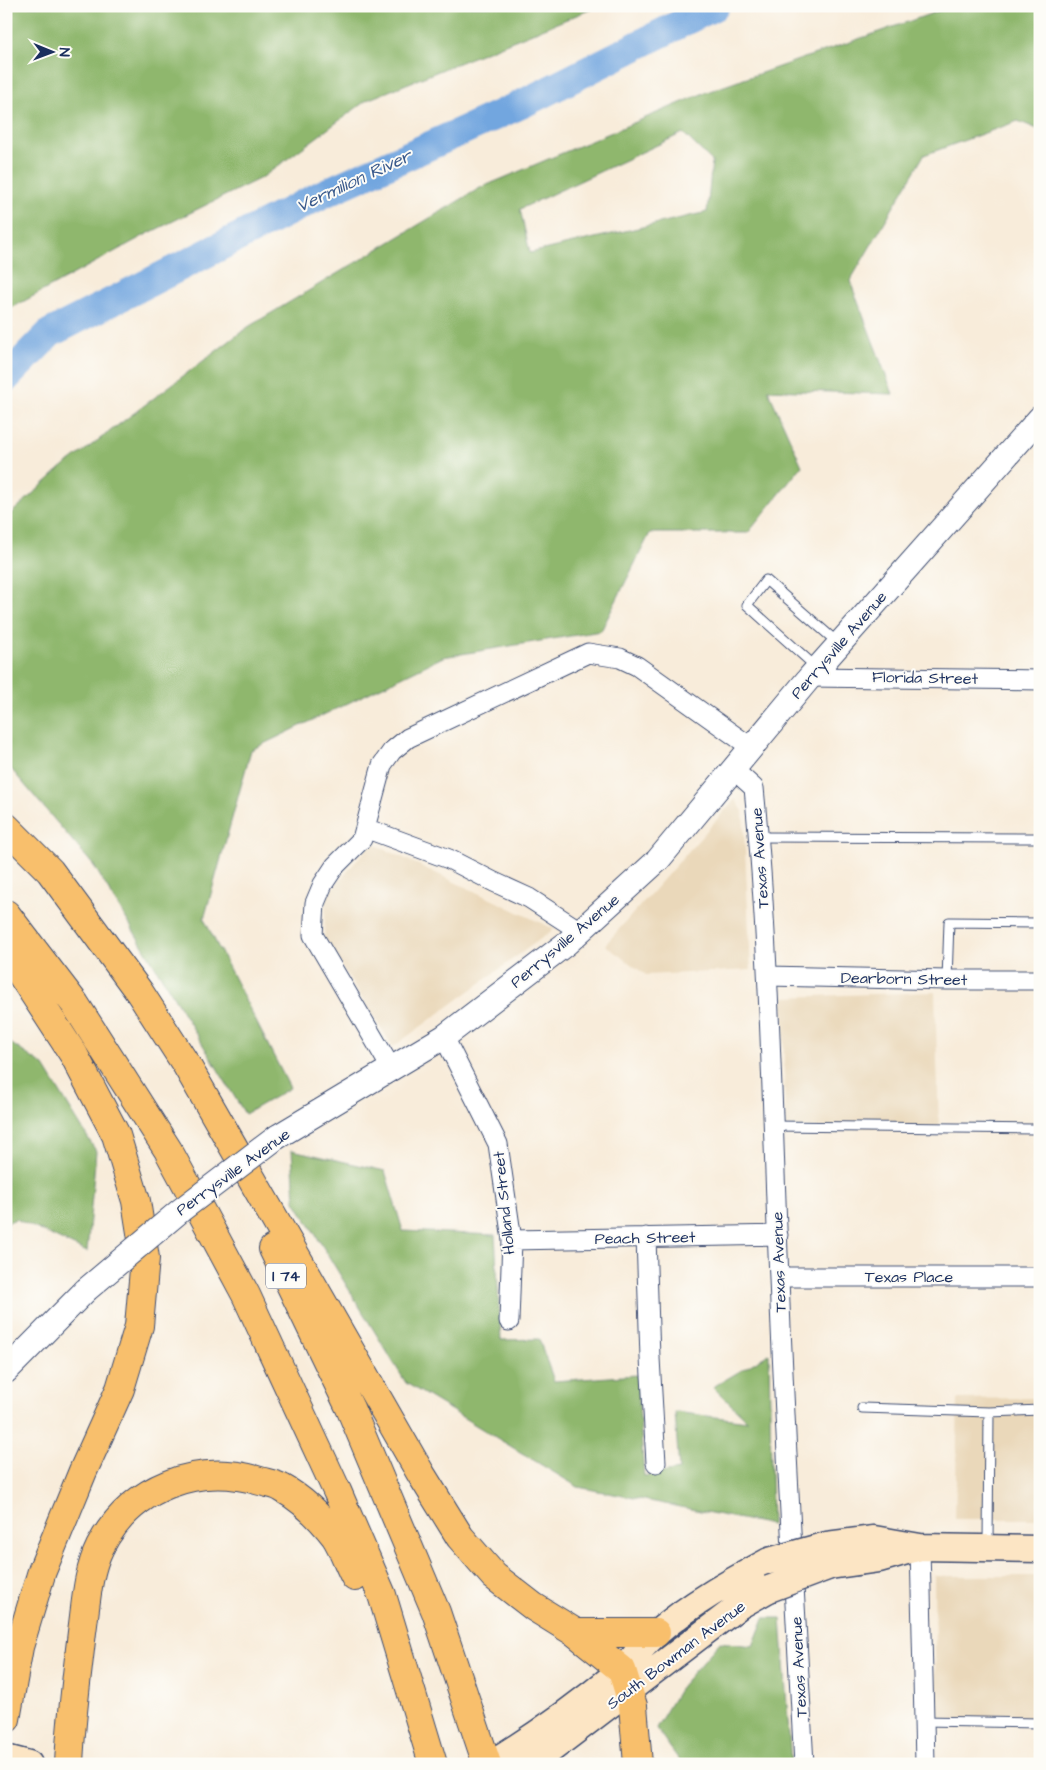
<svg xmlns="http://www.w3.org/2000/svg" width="1046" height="1770" viewBox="0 0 1046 1770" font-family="'Architects Daughter',sans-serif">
	<rect width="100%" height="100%" fill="#fdfcf7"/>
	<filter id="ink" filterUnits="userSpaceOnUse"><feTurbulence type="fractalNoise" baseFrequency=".02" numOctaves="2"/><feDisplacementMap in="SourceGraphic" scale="10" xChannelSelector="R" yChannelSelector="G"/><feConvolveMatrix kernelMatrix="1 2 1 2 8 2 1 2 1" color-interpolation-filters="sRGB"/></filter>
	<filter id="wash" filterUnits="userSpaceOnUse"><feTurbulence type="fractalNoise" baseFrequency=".0096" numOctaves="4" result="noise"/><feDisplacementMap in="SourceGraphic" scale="20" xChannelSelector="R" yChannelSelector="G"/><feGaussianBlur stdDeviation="1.12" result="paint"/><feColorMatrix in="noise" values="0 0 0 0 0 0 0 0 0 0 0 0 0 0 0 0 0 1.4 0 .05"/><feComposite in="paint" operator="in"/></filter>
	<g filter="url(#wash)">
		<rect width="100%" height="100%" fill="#f8ecda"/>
		<!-- built -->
		<path fill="#ead8ba" d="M 735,799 L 743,811 L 751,970 L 646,975 L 605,945 Z
			M 372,843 L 554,929 L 393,1047 L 324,938 L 326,896 Z
			M 935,992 L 939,1128 L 785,1127 L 783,997 Z
			M 1040,1398 L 1040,1519 L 955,1519 L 958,1399 Z
			M 934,1576 L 1040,1576 L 1040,1723 L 936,1721 Z"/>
		<!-- forest -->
		<path fill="#8fb76d" stroke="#557366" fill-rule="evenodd" d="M 6,6 L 599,6 L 367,100 L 263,177 L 147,234 L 6,311 Z
			M 953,6 L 1040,6 L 1040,130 L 1018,121 L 924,155 L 850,281 L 893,394 L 768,390 L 802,466 L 748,533 L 650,533 L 601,631 L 443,657 L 251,750 L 204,919 L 290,1088 L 245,1114 L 94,866 L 6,763 L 6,518 L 60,469 L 248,327 L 480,188 L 704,93 ZM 683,133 L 712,161 L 707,212 L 530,253 L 520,209 Z
			M 6,1040 L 44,1066 L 96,1151 L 87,1252 L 16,1219 L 6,1223 Z
			M 292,1150 L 385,1171 L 403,1231 L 495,1235 L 501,1340 L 539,1339 L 554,1381 L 637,1375 L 644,1476 L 679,1470 L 675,1412 L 748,1421 L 713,1387 L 769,1354 L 772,1525 L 578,1487 L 406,1383 L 295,1201 Z
			M 764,1618 L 781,1618 L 791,1764 L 682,1764 L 656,1728 L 681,1686 L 720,1642 L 753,1646 Z"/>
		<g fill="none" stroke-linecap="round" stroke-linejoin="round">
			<!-- river -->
			<path stroke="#72a6df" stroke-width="29" d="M 6,378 L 50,333 L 325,193 L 522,104 L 715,6"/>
		</g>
	</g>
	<g filter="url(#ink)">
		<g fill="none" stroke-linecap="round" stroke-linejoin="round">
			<!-- service casing -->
			<g stroke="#3c4b71" stroke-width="11">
				<path id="service" d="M 817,668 L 747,605 L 766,580 L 839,644
					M 759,837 L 1040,838
					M 947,980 L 949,922 L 1040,923
					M 774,1126 L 1035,1129
					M 862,1408 L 989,1412 L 1040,1410
					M 988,1546 L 989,1412
					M 923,1721 L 1040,1723"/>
			</g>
			<!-- minor casing -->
			<g stroke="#3c4b71" stroke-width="21">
				<path id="minor" d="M 810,677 L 1040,680
					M 734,770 L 754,788 C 770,951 772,1115 779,1278 C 785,1440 795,1602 804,1764
					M 365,828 L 449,859 L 494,882 L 529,898 L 580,931
					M 768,976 L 947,980 L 1040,980
					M 444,1037 L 498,1144 L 512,1240 L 509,1321
					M 391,1068 L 313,935 L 315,903 L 323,884 L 335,866 L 362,839 L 382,765 L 392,751 L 408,738 L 588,653 L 620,658 L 637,666 L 752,748
					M 646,1237 L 650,1358 L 656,1463
					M 512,1240 L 778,1235
					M 779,1277 L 1040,1277
					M 920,1547 L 925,1764"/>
			</g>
			<!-- tertiary casing -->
			<g stroke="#3c4b71" stroke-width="26">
				<path id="tertiary" d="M 277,1137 L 444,1037 L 567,943 L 658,860 L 810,677 L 1040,418
					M 6,1371 L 86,1290"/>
			</g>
			<!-- secondary casing -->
			<g stroke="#3c4b71" stroke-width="29">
				<path id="secondary" d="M 827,1545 L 874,1539 L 920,1547 L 1040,1549
					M 830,1566 L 879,1559 L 917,1548
					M 6,1758 L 29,1764
					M 490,1764 C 536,1736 579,1705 620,1671 C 633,1660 643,1644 657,1633 C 690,1604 730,1582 769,1561
					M 532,1764 L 739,1606 L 769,1589"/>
			</g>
			<!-- motorway casing -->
			<g stroke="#3c4b71" stroke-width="30">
				<path id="motorway" d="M 6,827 L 50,871 L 140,993 L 187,1066 L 421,1474 L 460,1537 L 494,1576 L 534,1607 L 576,1633 L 622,1670 L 633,1706 L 638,1764
					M 6,914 L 75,1004 L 168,1150 L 246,1295 L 337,1491 L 382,1595 L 433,1764
					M 6,951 L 74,1055 L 116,1135 L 136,1201 L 145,1258 L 139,1326 L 120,1389 L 83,1471 L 42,1571 L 19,1647 L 6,1719
					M 273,1249 L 350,1408 L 436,1612 L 487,1764
					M 576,1633 L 656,1633
					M 69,1764 C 71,1719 77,1676 82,1632 C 86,1604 87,1573 100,1547 C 131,1487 197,1462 260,1481 C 267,1483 276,1484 282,1488 C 302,1499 321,1518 335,1536 C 343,1548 348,1564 355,1577"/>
			</g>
			<!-- service -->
			<use href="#service" stroke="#fff" stroke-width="9"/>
			<!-- minor -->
			<use href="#minor" stroke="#fff" stroke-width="19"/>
			<!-- tertiary -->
			<use href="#tertiary" stroke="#fff" stroke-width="24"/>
			<!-- secondary -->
			<use href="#secondary" stroke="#fce5c4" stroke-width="26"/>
			<!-- motorway -->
			<use href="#motorway" stroke="#f8bf6c" stroke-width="28"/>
			<!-- tertiary-bridge casing -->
			<g stroke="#3c4b71" stroke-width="26" stroke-linecap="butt">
				<path id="tertiary-bridge" d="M 86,1290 L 181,1210 L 277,1137"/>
			</g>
			<!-- secondary-bridge casing -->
			<g stroke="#3c4b71" stroke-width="29" stroke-linecap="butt">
				<path id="secondary-bridge" d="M 769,1561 L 827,1545
					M 769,1589 L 830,1566"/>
			</g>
			<!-- tertiary-bridge -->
			<use href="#tertiary-bridge" stroke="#fff" stroke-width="24"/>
			<!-- secondary-bridge -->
			<use href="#secondary-bridge" stroke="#fce5c4" stroke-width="26"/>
		</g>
	</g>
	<g text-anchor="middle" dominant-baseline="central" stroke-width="4" stroke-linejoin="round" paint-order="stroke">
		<!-- shield labels -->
		<rect fill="#fdfcf7" stroke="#5f6c8c" stroke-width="1" x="266" y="1263.5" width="40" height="25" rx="4"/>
		<g font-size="15" font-weight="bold" fill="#1b2f5e">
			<text x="286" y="1276">I 74</text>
		</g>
		<!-- street labels -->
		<g font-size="16" fill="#1b2f5e" stroke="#fdfcf7">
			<text transform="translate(839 645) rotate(-49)">Perrysville Avenue</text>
			<text transform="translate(925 678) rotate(1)">Florida Street</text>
			<text transform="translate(760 858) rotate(-94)">Texas Avenue</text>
			<text transform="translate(565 941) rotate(-40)">Perrysville Avenue</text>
			<text transform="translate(904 979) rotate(1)">Dearborn Street</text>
			<text transform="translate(233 1172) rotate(-36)">Perrysville Avenue</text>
			<text transform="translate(504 1203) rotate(-96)">Holland Street</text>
			<text transform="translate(645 1238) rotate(-1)">Peach Street</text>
			<text transform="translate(779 1262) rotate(-92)">Texas Avenue</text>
			<text x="909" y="1277">Texas Place</text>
			<text transform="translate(676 1655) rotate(-37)">South Bowman Avenue</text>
			<text transform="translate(799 1667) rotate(-93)">Texas Avenue</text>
		</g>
		<!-- water labels -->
		<g font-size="18" font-style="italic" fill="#39598b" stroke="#fdfcf7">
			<text transform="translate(354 181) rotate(-25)">Vermilion River</text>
		</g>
	</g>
	<!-- margin -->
	<rect width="1046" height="1770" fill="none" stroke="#fdfcf7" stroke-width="25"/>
	<!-- north arrow -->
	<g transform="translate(52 52) rotate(91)" stroke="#fdfcf7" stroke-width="4" paint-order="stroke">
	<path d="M0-4L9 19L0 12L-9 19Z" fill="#1b2f5e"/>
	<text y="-8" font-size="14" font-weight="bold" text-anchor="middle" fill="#1b2f5e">N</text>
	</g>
</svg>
